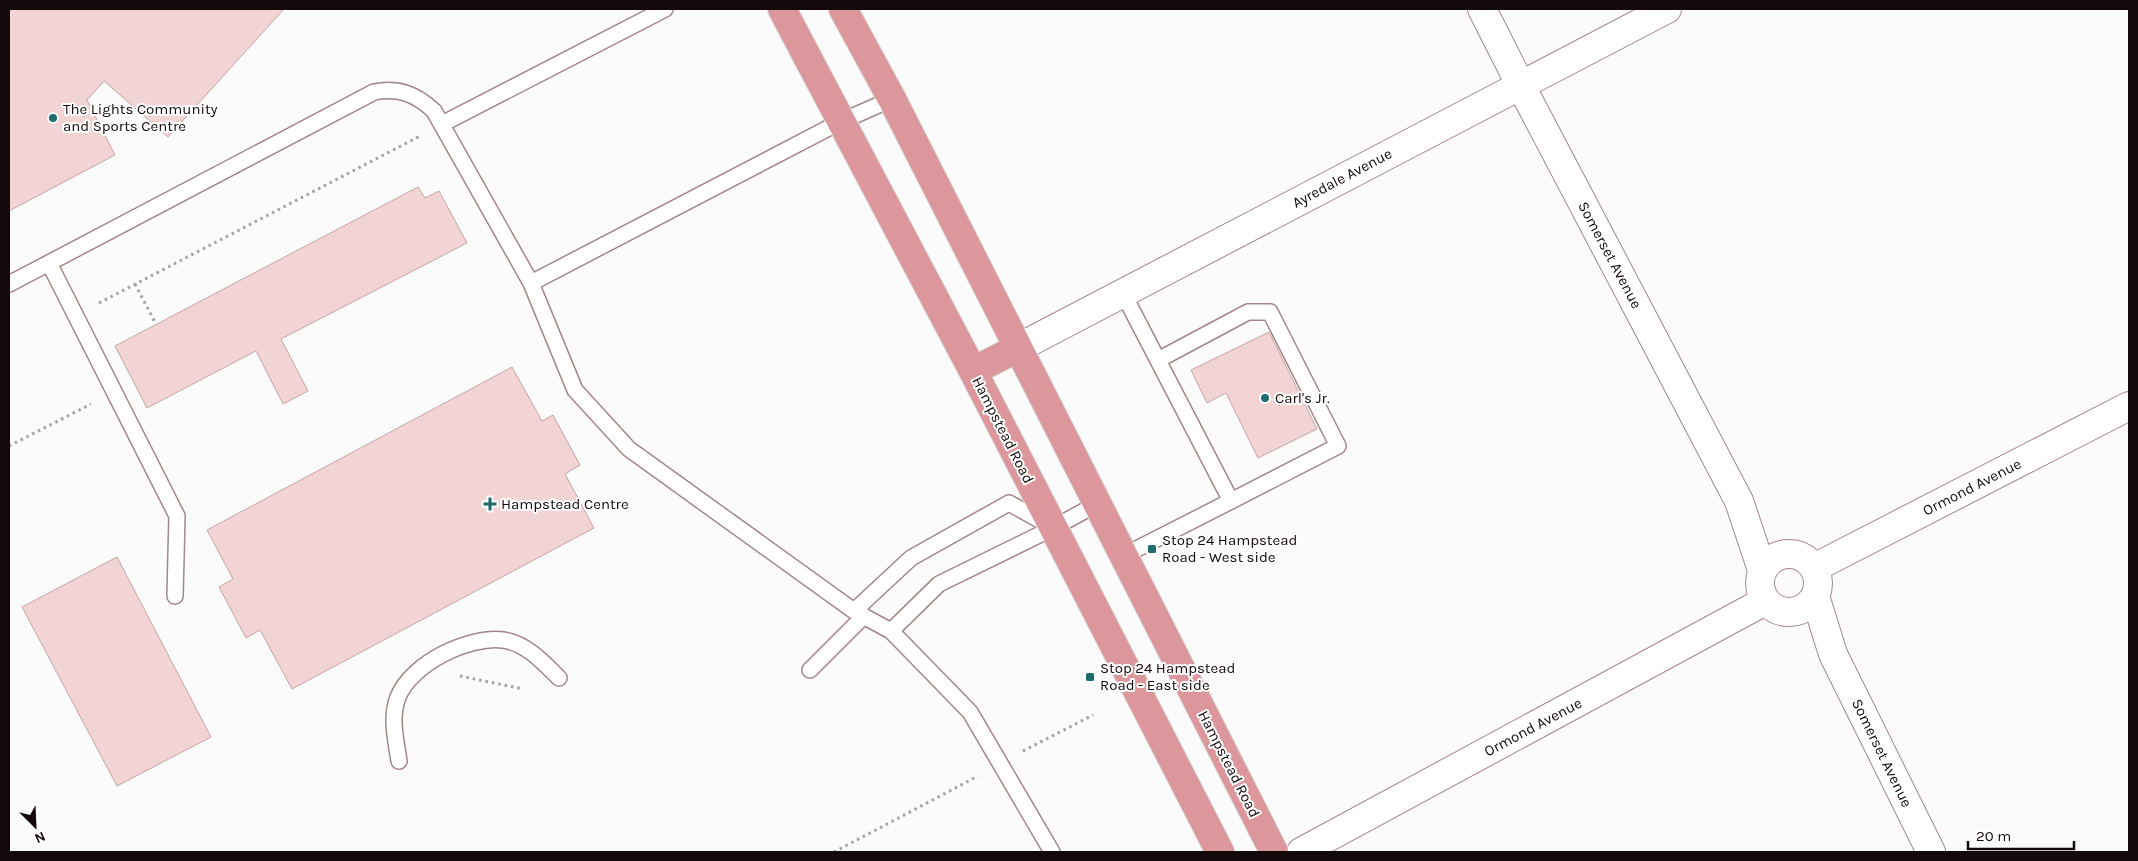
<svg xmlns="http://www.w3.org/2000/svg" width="2138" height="861" viewBox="0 0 2138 861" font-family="Karla,sans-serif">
	<rect width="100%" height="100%" fill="#fbfbfb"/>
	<!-- building -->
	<path fill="#f3d4d5" stroke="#c3a6a7" d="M 9,9 L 284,9 L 168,137 L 104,81 L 87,100 L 115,155 L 9,211 Z
		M 418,187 L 425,198 L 439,191 L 467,243 L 281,339 L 308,391 L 283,404 L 256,351 L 147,408 L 115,346 Z
		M 1269,332 L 1317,429 L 1258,458 L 1226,393 L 1207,403 L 1191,370 Z
		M 512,367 L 542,421 L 553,415 L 580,465 L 565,474 L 594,528 L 292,689 L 260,630 L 246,638 L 219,587 L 233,579 L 207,530 Z
		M 117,557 L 211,737 L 117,786 L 22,607 Z"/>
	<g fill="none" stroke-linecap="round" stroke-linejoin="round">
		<!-- service casing -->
		<g stroke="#a38788" stroke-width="18">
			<path id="service" d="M 442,124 L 665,9
				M 49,263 L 177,516 L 175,596
				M 531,283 L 840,122 L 892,99
				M 9,284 L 374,92 C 398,87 416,94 434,111 L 531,283 L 575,390 L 629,449 L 854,611 L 891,631 L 970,712 L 1052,852
				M 1123,293 L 1231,501 L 1123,556
				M 1158,360 L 1248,312 L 1270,312 L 1338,446 L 1231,501
				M 854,611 L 911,558 L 1009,503 L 1050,526
				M 891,631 L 939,584 L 1053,528 L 1097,504
				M 810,670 L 864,616
				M 399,761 C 396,740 390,718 398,697 C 412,663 468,636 503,640 C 526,643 544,663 559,678"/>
		</g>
		<!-- minor casing -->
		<g stroke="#a38788" stroke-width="30">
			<path id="minor" d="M 1482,9 L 1520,84 L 1739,501 L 1762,570
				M 1018,348 L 1667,9
				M1760 583a29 29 0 1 1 58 0a29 29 0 1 1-58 0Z
				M 1814,568 L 2129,406
				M 1815,596 L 1833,654 L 1931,852
				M 1301,852 L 1765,601"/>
		</g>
		<!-- trunk casing -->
		<g stroke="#d9d8d8" stroke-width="30">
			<path id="trunk" d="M 782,9 L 973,371 L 1220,852
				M 843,9 L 892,99 L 1274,852
				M 973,371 L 1018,348"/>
		</g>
		<!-- path -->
		<path stroke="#a3a0a0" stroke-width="3" stroke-dasharray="2.5 4" stroke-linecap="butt" d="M 135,284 L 156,324
			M 99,303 L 420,136
			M 9,446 L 91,404
			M 460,676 L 523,689
			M 1023,751 L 1093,715
			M 834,852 L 978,776"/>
		<!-- service -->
		<use href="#service" stroke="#fff" stroke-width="15"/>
		<!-- minor -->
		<use href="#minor" stroke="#fff" stroke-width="28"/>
		<!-- trunk -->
		<use href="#trunk" stroke="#db979c" stroke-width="28"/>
	</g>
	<!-- markers -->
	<g fill="#216d6d" stroke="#fff" stroke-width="2">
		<circle cx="53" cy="118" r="5"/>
		<circle cx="1265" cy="398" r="5"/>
		<path d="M487.5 496.5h5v5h5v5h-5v5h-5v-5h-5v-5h5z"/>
		<rect x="1147" y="544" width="10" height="10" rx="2.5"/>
		<rect x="1085" y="672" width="10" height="10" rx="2.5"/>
	</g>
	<g text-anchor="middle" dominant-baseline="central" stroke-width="4" stroke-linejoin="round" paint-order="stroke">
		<!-- poi labels -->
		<g font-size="15" fill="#13090a" stroke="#fff" text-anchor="start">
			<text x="63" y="109">The Lights Community<tspan x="63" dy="17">and Sports Centre</tspan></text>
			<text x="1275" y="398">Carl's Jr.</text>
			<text x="501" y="504">Hampstead Centre</text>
			<text x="1162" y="540">Stop 24 Hampstead<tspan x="1162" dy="17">Road - West side</tspan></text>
			<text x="1100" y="668">Stop 24 Hampstead<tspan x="1100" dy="17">Road - East side</tspan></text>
		</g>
		<!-- street labels -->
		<g font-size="15" fill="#13090a" stroke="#fff">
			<text transform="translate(1342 178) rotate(-28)">Ayredale Avenue</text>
			<text transform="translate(1610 255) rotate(62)">Somerset Avenue</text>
			<text transform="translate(1003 430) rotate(63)">Hampstead Road</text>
			<text transform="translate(1972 487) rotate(-27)">Ormond Avenue</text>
			<text transform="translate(1533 727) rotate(-28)">Ormond Avenue</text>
			<text transform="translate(1882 753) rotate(64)">Somerset Avenue</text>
			<text transform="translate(1229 764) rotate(63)">Hampstead Road</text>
		</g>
	</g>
	<!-- border -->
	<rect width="2138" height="861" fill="none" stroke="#13090a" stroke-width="20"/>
	<!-- north arrow -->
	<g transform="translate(35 826) rotate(156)" stroke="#ffffff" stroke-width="4" paint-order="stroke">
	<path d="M0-4L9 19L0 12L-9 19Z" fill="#13090a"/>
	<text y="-8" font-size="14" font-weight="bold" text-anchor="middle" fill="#13090a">N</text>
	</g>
	<!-- scale -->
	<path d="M1968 841v8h106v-8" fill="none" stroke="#13090a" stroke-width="2.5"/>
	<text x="1976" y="841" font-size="15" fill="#13090a" stroke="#ffffff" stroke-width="4" paint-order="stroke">20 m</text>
</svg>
